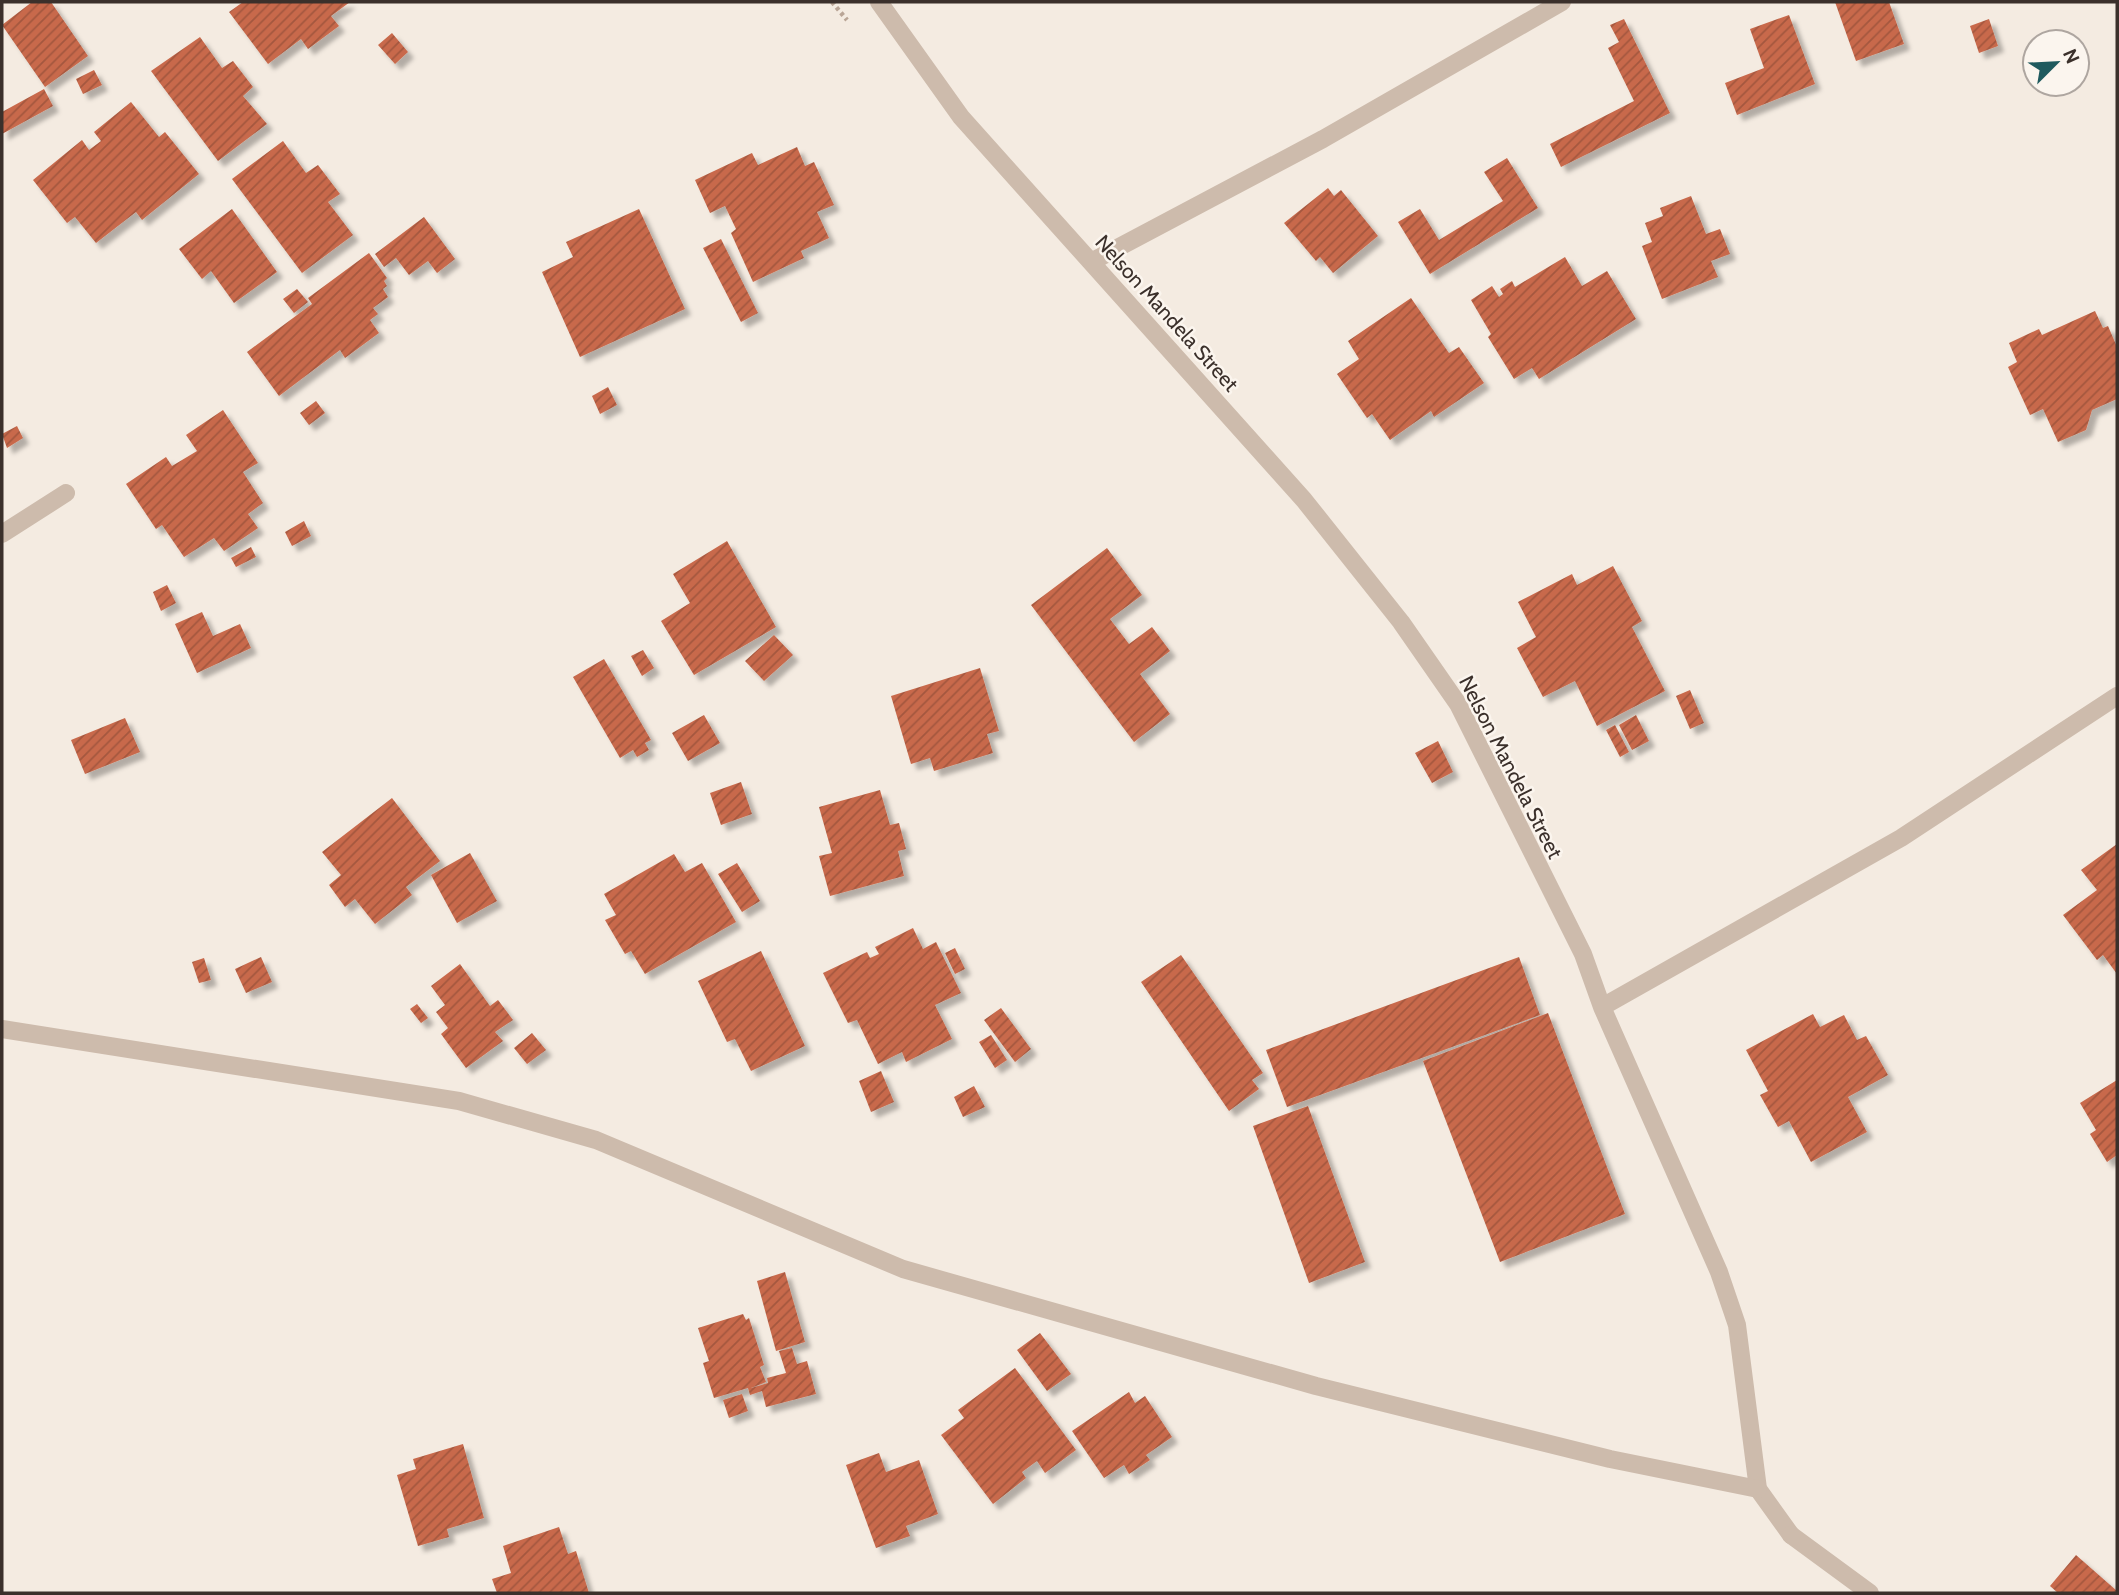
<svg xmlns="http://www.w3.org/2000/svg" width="2119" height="1595" viewBox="0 0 2119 1595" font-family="Cabin,sans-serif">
	<defs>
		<pattern id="building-hatch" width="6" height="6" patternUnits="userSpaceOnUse" patternTransform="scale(1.75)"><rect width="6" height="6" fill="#c8694b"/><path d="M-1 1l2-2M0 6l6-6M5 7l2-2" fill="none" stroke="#a4573f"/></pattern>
		<filter id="shadow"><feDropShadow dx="6" dy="6" stdDeviation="2" flood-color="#0004"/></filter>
	</defs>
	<rect width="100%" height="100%" fill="#f4ebe1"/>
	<!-- building -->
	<path fill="url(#building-hatch)" filter="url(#shadow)" d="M 32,2 L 51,2 L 88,56 L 45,87 L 2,25 Z
		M 243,2 L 350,2 L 331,16 L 339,26 L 308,49 L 301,39 L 268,64 L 229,12 Z
		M 1835,2 L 1889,2 L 1904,44 L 1856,61 Z
		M 1789,15 L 1815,84 L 1737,115 L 1725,83 L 1764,68 L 1750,29 Z
		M 1624,19 L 1670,113 L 1561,167 L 1550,144 L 1634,101 L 1608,48 L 1619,42 L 1610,25 Z
		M 1989,19 L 1998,46 L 1979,53 L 1970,26 Z
		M 392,33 L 408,52 L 395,64 L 378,45 Z
		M 200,37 L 222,68 L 233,61 L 253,87 L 243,96 L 267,124 L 218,161 L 151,71 Z
		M 94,70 L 102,85 L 83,94 L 76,79 Z
		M 44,89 L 53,106 L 2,134 L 2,112 Z
		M 131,102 L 159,137 L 165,132 L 199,174 L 142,220 L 136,212 L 96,243 L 75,217 L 67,223 L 33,180 L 82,140 L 89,150 L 101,141 L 94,132 Z
		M 283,141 L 306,173 L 318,165 L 340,194 L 328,202 L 353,235 L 302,273 L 232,179 Z
		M 797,147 L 805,166 L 814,162 L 834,205 L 817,212 L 829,238 L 801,251 L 804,258 L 753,282 L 731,233 L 736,229 L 725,206 L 710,213 L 695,180 L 752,153 L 758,165 Z
		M 1507,158 L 1538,208 L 1430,274 L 1398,222 L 1420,209 L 1439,240 L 1503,201 L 1484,172 Z
		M 1328,188 L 1334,196 L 1341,190 L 1378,236 L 1333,273 L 1320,257 L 1316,261 L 1284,223 Z
		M 1691,196 L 1706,234 L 1720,229 L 1730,254 L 1711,261 L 1718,277 L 1662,299 L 1642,246 L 1652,242 L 1645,223 L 1663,216 L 1660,208 Z
		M 232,209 L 277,272 L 234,303 L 211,271 L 202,279 L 179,249 Z
		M 639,209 L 685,309 L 580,357 L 542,272 L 573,257 L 566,242 Z
		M 424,217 L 455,259 L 437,273 L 428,261 L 409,275 L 396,258 L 384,267 L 375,254 Z
		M 721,239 L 758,313 L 741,322 L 703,248 Z
		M 369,253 L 387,278 L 384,281 L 387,286 L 383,289 L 388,297 L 373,308 L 378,314 L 370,320 L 379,333 L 345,358 L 340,350 L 279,396 L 247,352 L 312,304 L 308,298 Z
		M 1565,257 L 1582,286 L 1607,271 L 1636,319 L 1539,379 L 1532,368 L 1514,379 L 1488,337 L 1491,334 L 1471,300 L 1492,286 L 1499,297 L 1503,294 L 1500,289 L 1512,281 L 1515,287 Z
		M 297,289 L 308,302 L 294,313 L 283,299 Z
		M 1411,298 L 1449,353 L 1459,347 L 1484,383 L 1434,417 L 1431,411 L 1390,440 L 1372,414 L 1367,418 L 1337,374 L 1359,359 L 1348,341 Z
		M 2095,311 L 2103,328 L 2108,326 L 2117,347 L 2117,399 L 2092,410 L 2086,430 L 2058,442 L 2043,409 L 2030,415 L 2008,367 L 2017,362 L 2009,343 L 2039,329 L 2042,335 Z
		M 608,387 L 617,405 L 600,414 L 592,396 Z
		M 316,401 L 325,413 L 309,425 L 300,413 Z
		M 223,410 L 258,463 L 243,472 L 263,503 L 248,514 L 258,528 L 224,551 L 214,538 L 184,557 L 162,525 L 156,529 L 126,484 L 166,457 L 172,466 L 197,451 L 186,435 Z
		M 17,426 L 23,438 L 7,448 L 2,434 Z
		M 304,521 L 311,536 L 292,546 L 285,532 Z
		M 727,541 L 776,627 L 694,675 L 661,621 L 690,603 L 673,574 Z
		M 251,547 L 256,557 L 236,567 L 231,558 Z
		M 1107,548 L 1142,595 L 1110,619 L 1129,644 L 1152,627 L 1170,651 L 1140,674 L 1170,714 L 1134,742 L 1031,605 Z
		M 1613,566 L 1642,621 L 1632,627 L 1665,691 L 1597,726 L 1575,681 L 1543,697 L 1517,648 L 1536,637 L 1518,602 L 1572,574 L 1577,585 Z
		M 167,585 L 176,603 L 161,611 L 153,592 Z
		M 202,612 L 213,636 L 240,624 L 251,648 L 197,673 L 175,624 Z
		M 774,635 L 793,655 L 764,681 L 745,661 Z
		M 643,650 L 654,668 L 642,676 L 631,656 Z
		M 604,659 L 651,740 L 645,743 L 649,750 L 637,757 L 633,750 L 620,758 L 573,677 Z
		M 980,668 L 999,731 L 987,734 L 993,753 L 934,771 L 930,758 L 911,764 L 891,696 Z
		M 1690,690 L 1704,723 L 1690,729 L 1676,696 Z
		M 704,715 L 720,743 L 688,761 L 672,733 Z
		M 1636,715 L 1649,741 L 1632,750 L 1619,725 Z
		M 125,718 L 140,752 L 85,774 L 71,740 Z
		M 1615,725 L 1629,752 L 1620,757 L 1606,730 Z
		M 1438,741 L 1453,772 L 1432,783 L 1415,753 Z
		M 741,782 L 752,814 L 721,825 L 710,793 Z
		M 880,790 L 890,825 L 899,823 L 906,849 L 898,851 L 904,876 L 830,896 L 819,856 L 832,853 L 819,807 Z
		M 392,798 L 440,861 L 406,887 L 412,895 L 375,924 L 355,899 L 345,907 L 329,885 L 341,875 L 322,852 Z
		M 2117,844 L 2117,974 L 2103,955 L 2097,960 L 2063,915 L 2097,890 L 2081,870 Z
		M 470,853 L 497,901 L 457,923 L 431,875 Z
		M 674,854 L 685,872 L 702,863 L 736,922 L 645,974 L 631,951 L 625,954 L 605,920 L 616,915 L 604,894 Z
		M 737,863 L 760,901 L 742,912 L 718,874 Z
		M 913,928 L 923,949 L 936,942 L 961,993 L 935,1005 L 952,1039 L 906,1062 L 902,1052 L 878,1064 L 857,1020 L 848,1023 L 823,973 L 867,952 L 870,958 L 879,954 L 875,947 Z
		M 955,948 L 965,969 L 955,974 L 945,953 Z
		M 761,951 L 805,1046 L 751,1071 L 735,1039 L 727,1042 L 698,981 Z
		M 1181,955 L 1263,1073 L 1252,1080 L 1259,1089 L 1229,1111 L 1141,982 Z
		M 261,957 L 272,982 L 246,993 L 235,969 Z
		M 1519,957 L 1540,1015 L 1287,1107 L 1266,1050 Z
		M 204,958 L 211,980 L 199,983 L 192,962 Z
		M 460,964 L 490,1006 L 498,1000 L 513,1020 L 495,1032 L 503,1041 L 466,1068 L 441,1034 L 448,1028 L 436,1012 L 445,1005 L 431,986 Z
		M 417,1004 L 428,1018 L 421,1023 L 410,1009 Z
		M 1001,1008 L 1031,1049 L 1015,1062 L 984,1020 Z
		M 1548,1013 L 1625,1214 L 1500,1262 L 1423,1061 Z
		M 1813,1014 L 1820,1027 L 1844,1015 L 1857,1040 L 1866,1036 L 1888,1075 L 1848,1097 L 1867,1132 L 1811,1162 L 1789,1121 L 1778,1127 L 1760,1095 L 1768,1091 L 1746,1050 Z
		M 532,1033 L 546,1050 L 527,1064 L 514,1048 Z
		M 991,1035 L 1007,1060 L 995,1068 L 979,1042 Z
		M 881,1071 L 894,1102 L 871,1112 L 859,1081 Z
		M 2117,1080 L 2117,1155 L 2107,1162 L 2090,1134 L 2096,1130 L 2080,1103 Z
		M 974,1086 L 985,1107 L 963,1117 L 954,1097 Z
		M 1308,1106 L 1365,1262 L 1309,1283 L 1253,1126 Z
		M 785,1272 L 805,1342 L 776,1351 L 757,1281 Z
		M 743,1314 L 746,1320 L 749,1318 L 764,1365 L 760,1367 L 766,1382 L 751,1388 L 768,1383 L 767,1378 L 786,1373 L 779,1351 L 792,1348 L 797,1364 L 807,1361 L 816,1394 L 766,1407 L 762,1391 L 750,1395 L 748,1388 L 714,1398 L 703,1363 L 709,1361 L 698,1328 Z
		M 1040,1333 L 1071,1374 L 1047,1391 L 1017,1350 Z
		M 1015,1368 L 1076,1450 L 1045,1473 L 1037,1461 L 1022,1472 L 1026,1478 L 993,1504 L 941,1435 L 964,1418 L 958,1410 Z
		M 1129,1392 L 1135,1403 L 1145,1396 L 1172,1437 L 1146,1455 L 1150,1460 L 1129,1474 L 1124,1465 L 1104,1478 L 1072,1431 Z
		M 742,1394 L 748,1411 L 729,1418 L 723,1400 Z
		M 463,1444 L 484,1518 L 447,1529 L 449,1537 L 418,1546 L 397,1475 L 416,1469 L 413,1459 Z
		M 879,1453 L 886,1472 L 919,1460 L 938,1514 L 906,1526 L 910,1536 L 876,1548 L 846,1465 Z
		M 559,1527 L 568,1554 L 576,1551 L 589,1593 L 497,1593 L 492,1579 L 511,1573 L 503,1546 Z
		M 2076,1555 L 2117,1591 L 2117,1593 L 2058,1593 L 2050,1586 Z"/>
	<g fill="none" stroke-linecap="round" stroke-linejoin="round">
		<!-- path -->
		<path stroke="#b9a596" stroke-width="4.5" stroke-dasharray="3.5 3.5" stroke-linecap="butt" d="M 832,2 L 847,20"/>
		<!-- minor -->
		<path stroke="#cdbbac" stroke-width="18" d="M 879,2 L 961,117 L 1304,500 L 1401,622 L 1458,704 L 1583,954 L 1602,1007 L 1719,1272 L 1737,1325 L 1758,1489 L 1791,1535
			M 1091,262 L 1323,139 L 1562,2
			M 2,534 L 66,493
			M 1602,1007 L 1901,838 L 2117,696"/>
		<!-- tertiary -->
		<path stroke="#cdbbac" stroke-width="18" d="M 2,1029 L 459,1101 L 596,1140 L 903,1269 L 1316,1386 L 1610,1459 L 1758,1489
			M 1791,1535 L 1870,1593"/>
	</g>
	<g text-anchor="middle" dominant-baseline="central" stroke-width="5" stroke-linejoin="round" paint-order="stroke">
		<!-- street labels -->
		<g font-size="21" fill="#3b302b" stroke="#fbf5ee">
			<text transform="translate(1167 313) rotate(48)">Nelson Mandela Street</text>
			<text transform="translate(1511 767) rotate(63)">Nelson Mandela Street</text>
		</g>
	</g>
	<!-- border -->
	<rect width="2119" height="1595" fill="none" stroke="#3b302b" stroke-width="7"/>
	<!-- north arrow -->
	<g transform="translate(2056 63) rotate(66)"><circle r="33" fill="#fbf5ee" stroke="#aea6a0" stroke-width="2"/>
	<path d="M0-5L12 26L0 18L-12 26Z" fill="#1f5a5e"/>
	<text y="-10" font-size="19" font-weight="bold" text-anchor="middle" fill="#3b302b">N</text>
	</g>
</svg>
